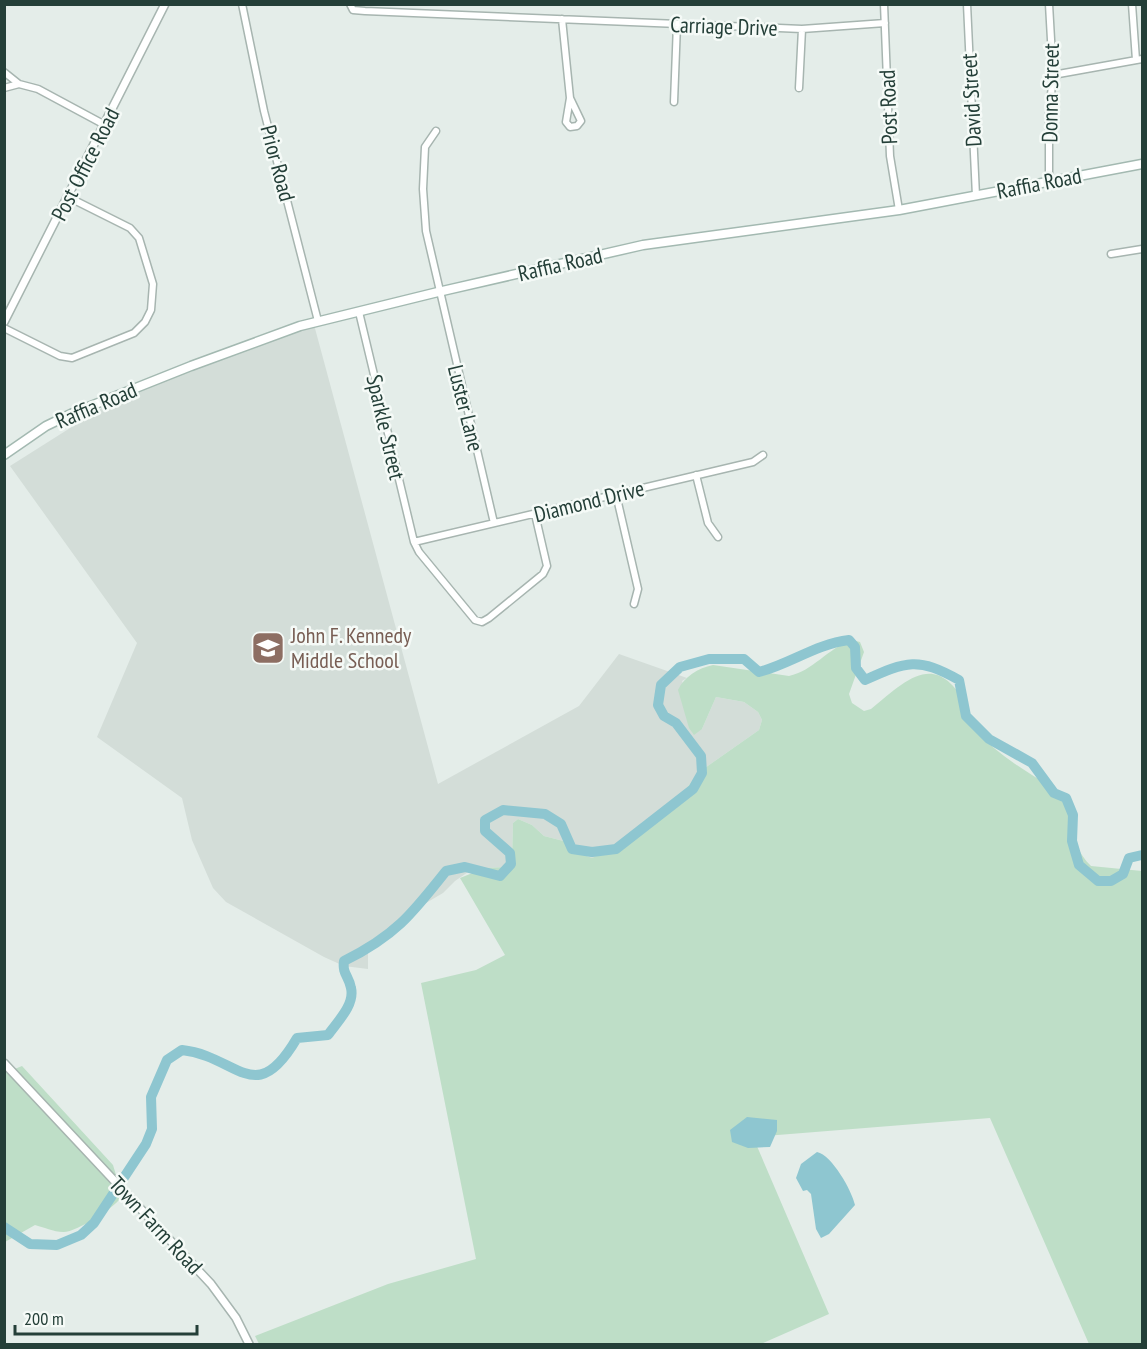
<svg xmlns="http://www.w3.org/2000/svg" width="1147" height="1349" viewBox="0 0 1147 1349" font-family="'PT Sans Narrow',sans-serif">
	<rect width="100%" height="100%" fill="#e4ede9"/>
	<!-- built -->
	<path fill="#d3ddd8" d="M 313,321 L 438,784 L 579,706 L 619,654 L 687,678 L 682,681 L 702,729 L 716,697 L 744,702 L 758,712 L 762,720 L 759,730 L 702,770 L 661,818 L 638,837 L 602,855 L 592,858 L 582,854 L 575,844 L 544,836 L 532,825 L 518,819 L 513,823 L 512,860 L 506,867 L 485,868 L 468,872 L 455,881 L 443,893 L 426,903 L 396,932 L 372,948 L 368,953 L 368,969 L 344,966 L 324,957 L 226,902 L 213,888 L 192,840 L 182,798 L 97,737 L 137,643 L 10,466 L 105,406 Z"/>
	<!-- green -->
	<path fill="#bedec7" d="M 852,640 L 860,642 L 864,652 L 849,694 L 852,703 L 864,711 L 871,709 C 908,678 937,649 967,707 C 976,724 980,736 994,748 C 1006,758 1019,767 1032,775 C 1040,781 1052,783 1059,792 C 1076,814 1065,840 1091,866 L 1142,871 L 1142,1344 L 1089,1344 L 990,1118 L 753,1137 L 829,1314 L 761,1344 L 259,1344 L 255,1336 L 388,1284 L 476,1259 L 421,983 L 476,970 L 505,955 L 460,878 L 485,868 L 506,867 L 512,860 L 513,823 L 518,819 L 532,825 L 544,836 L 575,844 L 582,854 L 592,858 L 638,837 L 661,818 L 702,770 L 759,730 L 762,720 L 758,712 L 744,702 L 716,697 L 702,729 L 694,735 L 689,728 L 678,690 C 684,677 698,668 713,665 L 789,676 C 813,671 828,648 852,640 Z
		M 22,1066 L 113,1165 L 122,1195 C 119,1206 75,1233 63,1232 C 54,1232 43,1227 35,1225 L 5,1242 L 5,1073 Z"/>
	<!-- water -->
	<path fill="#8ec6d0" d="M 747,1117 L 777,1120 L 777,1131 L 770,1147 L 748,1148 L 732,1142 L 730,1130 Z
		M 817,1152 C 832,1155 852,1191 855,1205 L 829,1234 L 821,1238 L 816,1229 L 811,1194 L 807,1190 L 803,1191 L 796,1178 L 801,1164 Z"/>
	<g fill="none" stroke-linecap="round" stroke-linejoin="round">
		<!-- river -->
		<path stroke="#8ec6d0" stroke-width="10" d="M 4,1227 L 30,1244 L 57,1245 L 81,1235 L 94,1223 L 146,1144 L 152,1129 L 151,1097 L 167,1060 L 182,1050 C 238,1056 255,1110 297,1038 L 328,1035 C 337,1022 355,1005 351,988 C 349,976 342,974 344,961 C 395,936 412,914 446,871 L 465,867 L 500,876 L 511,864 L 510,853 L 485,831 L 485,820 L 503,810 L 545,814 L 561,824 L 572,849 L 592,852 L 616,849 L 693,789 L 702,773 L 701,756 L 676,723 L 664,716 L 658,705 L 661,685 L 680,667 L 709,659 L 744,659 L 759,672 C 790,664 816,644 849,640 L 855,647 L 856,668 L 865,680 C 907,661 918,657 959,680 L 966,716 L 989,739 L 1032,763 L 1054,793 L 1066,798 L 1073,815 L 1072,841 L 1079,865 L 1098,881 L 1111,881 L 1123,874 L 1129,858 L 1142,855"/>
		<!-- minor casing -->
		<g stroke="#a7b5b0" stroke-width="9">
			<path id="minor" d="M 242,4 L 264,111 L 318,321
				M 350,4 L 353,10 L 365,11 L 802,29 L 885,23
				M 884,4 L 890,156 L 899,210
				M 967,4 L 976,196
				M 1132,4 L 1136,60
				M 562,19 L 570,98 L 566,122 L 570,127 L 577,126 L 581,121 L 570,98
				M 4,72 L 19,84 L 4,88
				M 1053,75 L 1142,59
				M 19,84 L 38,89 L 105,125
				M 799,88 L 802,29
				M 674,102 L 677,24
				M 436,131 L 425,147 L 423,189 L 426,231 L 494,523
				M 1049,181 L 1049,114 L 1053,75 L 1049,4
				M 1111,254 L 1142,249
				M 359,312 L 414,542 L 419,552 L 475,620 L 482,622 L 489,618 L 543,574 L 547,566 L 535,514
				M 4,328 L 60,356 L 72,358 L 134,333 L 145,322 L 151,310 L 153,284 L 139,238 L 130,228 L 68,197
				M 696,475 L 708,523 L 718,537
				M 616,494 L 638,589 L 634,604
				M 414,542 L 753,462 L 763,455"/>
		</g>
		<!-- tertiary casing -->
		<g stroke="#a7b5b0" stroke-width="10">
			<path id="tertiary" d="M 4,322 L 165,4
				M 4,1063 L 211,1284 L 236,1318 L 249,1344"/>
		</g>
		<!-- secondary casing -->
		<g stroke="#a3b9b1" stroke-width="11">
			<path id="secondary" d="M 4,455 L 46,426 L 73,413 L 191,366 L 300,326 L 438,292 L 643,245 L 899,210 L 1142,164"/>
		</g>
		<!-- minor -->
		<use href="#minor" stroke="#fff" stroke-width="6"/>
		<!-- tertiary -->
		<use href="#tertiary" stroke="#fff" stroke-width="7"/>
		<!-- secondary -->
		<use href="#secondary" stroke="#fff" stroke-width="8"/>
	</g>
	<!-- icons -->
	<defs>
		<g id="school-square" transform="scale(1.725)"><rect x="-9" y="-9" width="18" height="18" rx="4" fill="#8d6e63" stroke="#f5faf7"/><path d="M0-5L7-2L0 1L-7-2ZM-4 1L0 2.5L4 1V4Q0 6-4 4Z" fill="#fff"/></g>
	</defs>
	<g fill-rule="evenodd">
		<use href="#school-square" x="268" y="648"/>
	</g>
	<g text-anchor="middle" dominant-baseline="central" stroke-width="5" stroke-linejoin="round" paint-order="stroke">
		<!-- street labels -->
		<g font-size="22" fill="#243f38" stroke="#f5faf7">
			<text transform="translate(724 26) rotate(2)">Carriage Drive</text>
			<text transform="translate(1050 93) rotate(-89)">Donna Street</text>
			<text transform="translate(971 100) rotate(-93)">David Street</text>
			<text transform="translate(888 107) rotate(-92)">Post Road</text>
			<text transform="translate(278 163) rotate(75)">Prior Road</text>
			<text transform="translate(85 164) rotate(-63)">Post Office Road</text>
			<text transform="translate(1039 183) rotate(-11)">Raffia Road</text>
			<text transform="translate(560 264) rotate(-13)">Raffia Road</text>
			<text transform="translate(96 405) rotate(-23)">Raffia Road</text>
			<text transform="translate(466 408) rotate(76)">Luster Lane</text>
			<text transform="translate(386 427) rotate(77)">Sparkle Street</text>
			<text transform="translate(589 501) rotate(-14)">Diamond Drive</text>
			<text transform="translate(156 1225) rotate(47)">Town Farm Road</text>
		</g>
		<!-- education labels -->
		<g font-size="22" fill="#785e54" stroke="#f5faf7" text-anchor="start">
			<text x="291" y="635">John F. Kennedy<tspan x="291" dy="25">Middle School</tspan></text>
		</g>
	</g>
	<!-- border -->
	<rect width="1147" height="1349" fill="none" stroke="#243f38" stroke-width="12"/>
	<!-- scale -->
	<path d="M15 1325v9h182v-9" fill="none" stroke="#243f38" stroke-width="3"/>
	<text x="24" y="1325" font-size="18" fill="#243f38" stroke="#f5faf7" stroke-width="4.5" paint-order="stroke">200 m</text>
</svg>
